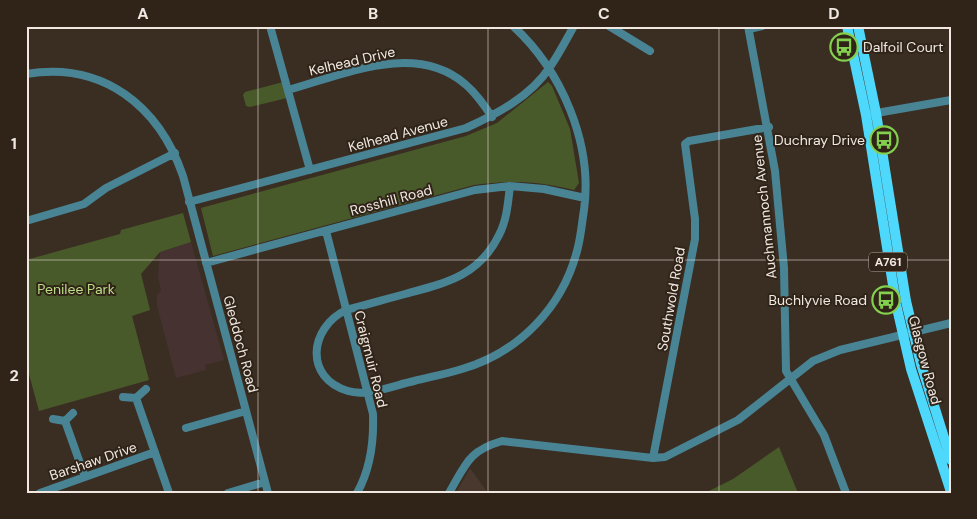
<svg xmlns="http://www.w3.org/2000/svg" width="977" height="519" viewBox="0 0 977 519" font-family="'DM Sans',sans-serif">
	<rect width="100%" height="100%" fill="#3a2e23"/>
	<!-- commercial -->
	<path fill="#463231" d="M 191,242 L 224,360 L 205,365 L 206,370 L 176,378 L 157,306 L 157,295 L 161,291 L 158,275 L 160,252 Z"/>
	<!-- education -->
	<path fill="#48382d" d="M 470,468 L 488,493 L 456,493 Z"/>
	<!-- green -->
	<path fill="#495a2a" d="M 283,82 L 287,98 L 250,107 L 246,106 L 243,95 L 245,92 Z
		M 548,82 L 552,86 L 570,129 L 579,183 L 574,190 C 537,181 513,180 474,185 L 213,256 L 201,208 L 466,136 L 497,123 Z
		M 183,213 L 191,242 L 160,252 L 141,274 L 150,310 L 132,316 L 149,380 L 39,411 L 26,363 L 26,260 L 120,234 L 121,230 Z
		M 779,447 L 798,493 L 705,493 L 733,479 Z"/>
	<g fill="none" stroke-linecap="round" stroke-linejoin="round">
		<!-- minor -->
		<path stroke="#498495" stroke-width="8" d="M 270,26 L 310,170
			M 609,26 L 650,51
			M 748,26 L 775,171 L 784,268 L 786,371 L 824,435 L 846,493
			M 749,29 L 762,26
			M 26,74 C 103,61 159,106 183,176 L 268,493
			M 288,90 C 343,75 415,41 465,84 C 476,93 484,105 492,117
			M 871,114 L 951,100
			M 510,186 C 508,202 507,220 499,235 C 479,276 446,283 405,294 C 386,299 366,305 346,310 C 309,328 304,378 348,391 C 367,397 395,385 414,381 C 430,377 446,374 462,369 C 520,352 564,306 578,247 C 581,235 582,222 584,210 C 593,144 562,71 513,26
			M 189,202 L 466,128 C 497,114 531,96 550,67 C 559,54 566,40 574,26
			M 26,221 L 84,204 L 106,188 L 175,153
			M 326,231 L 373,414 C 374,442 371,468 357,493
			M 206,263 L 475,190 L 510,186 L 544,189 L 585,198
			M 123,397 L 136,398 L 146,389
			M 136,398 L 169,493
			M 53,419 L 65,421 L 73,413
			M 65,421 L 85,477
			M 186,428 L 246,411
			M 653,458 L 695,239 L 695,219 L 685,144 L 689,141 L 769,127
			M 40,493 L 155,452
			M 228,493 L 265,482
			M 449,493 C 466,464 468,451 502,441 L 653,458 L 665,457 L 738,420 L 813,361 L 840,350 L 951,323"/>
		<!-- major -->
		<path stroke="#4ed8fb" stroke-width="10" d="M 847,26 L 866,115 L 896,304 L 911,369 L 951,492
			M 858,26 L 876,113 L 906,301 L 921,364 L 951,460"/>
	</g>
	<!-- grid -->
	<path fill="none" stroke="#f0e8e1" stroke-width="1" stroke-opacity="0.55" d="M 258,26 L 258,493M 488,26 L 488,493M 719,26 L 719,493M 26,260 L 951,260"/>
	<!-- icons -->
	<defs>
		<g id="bus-ring" transform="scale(1.4375)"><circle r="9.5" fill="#302419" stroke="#83d04e" stroke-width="1.5"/><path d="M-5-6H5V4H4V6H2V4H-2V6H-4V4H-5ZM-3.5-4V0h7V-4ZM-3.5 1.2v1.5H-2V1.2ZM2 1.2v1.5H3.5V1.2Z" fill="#83d04e"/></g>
	</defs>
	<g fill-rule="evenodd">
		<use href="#bus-ring" x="844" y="47"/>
		<use href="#bus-ring" x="884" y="140"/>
		<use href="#bus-ring" x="886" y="300"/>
	</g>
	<g text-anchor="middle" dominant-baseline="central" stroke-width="4" stroke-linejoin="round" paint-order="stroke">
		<!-- shield labels -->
		<rect fill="#302419" stroke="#b6ada5" stroke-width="1" x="869" y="252.5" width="38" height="19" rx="4"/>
		<g font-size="12" font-weight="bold" fill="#f0e8e1">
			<text x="888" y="262">A761</text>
		</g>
		<!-- poi labels -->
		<g font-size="14" fill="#f0e8e1" stroke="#302419" text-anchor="end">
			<text x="863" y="47" text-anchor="start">Dalfoil Court</text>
			<text x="865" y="140">Duchray Drive</text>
			<text x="867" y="300">Buchlyvie Road</text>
		</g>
		<!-- street labels -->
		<g font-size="14" fill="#f0e8e1" stroke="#302419">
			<text transform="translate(352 61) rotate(-13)">Kelhead Drive</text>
			<text transform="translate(398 134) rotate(-15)">Kelhead Avenue</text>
			<text transform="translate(391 200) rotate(-15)">Rosshill Road</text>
			<text transform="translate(764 207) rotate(-96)">Auchmannoch Avenue</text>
			<text transform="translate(671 299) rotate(-80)">Southwold Road</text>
			<text transform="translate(241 344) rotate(75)">Gleddoch Road</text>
			<text transform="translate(371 359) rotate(76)">Craigmuir Road</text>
			<text transform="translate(925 360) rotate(75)">Glasgow Road</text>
			<text transform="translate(93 461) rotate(-19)">Barshaw Drive</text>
		</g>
		<!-- park labels -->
		<g font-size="14" fill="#bcdd86" stroke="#302419">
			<text x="76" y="289">Penilee Park</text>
		</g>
	</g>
	<!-- border -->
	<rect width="977" height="519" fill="none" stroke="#302419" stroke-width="55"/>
	<rect x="28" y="28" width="922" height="464" fill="none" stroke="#f0e8e1" stroke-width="2"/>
	<g font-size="16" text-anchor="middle" font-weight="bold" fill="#f0e8e1">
		<text x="143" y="19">A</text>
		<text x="373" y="19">B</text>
		<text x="604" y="19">C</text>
		<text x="834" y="19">D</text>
		<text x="14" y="149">1</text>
		<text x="14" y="381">2</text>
	</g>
</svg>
